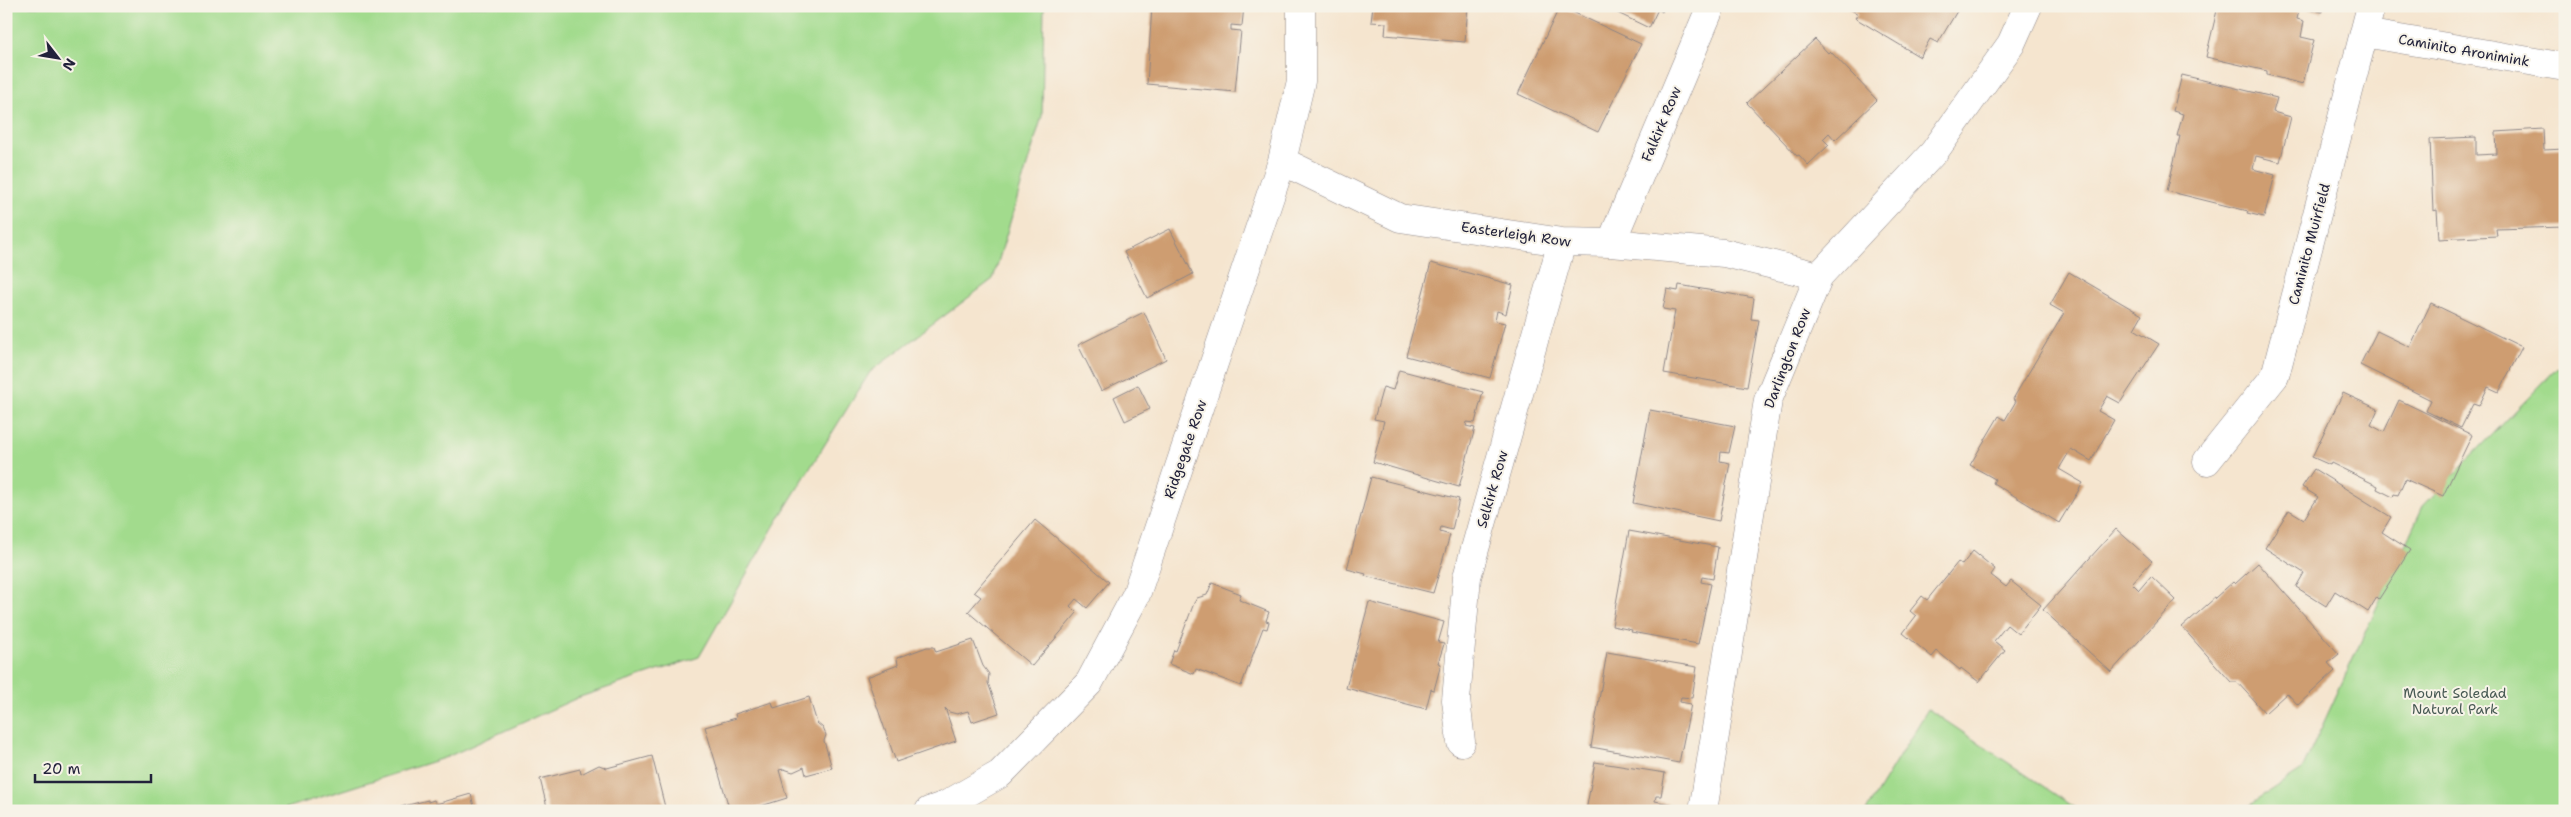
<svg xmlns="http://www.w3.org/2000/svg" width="2571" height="817" viewBox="0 0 2571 817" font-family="'Shantell Sans',sans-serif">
	<rect width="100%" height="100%" fill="#f7f3e8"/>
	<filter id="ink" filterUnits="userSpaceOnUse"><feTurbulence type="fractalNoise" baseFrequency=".02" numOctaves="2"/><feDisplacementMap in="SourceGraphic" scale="10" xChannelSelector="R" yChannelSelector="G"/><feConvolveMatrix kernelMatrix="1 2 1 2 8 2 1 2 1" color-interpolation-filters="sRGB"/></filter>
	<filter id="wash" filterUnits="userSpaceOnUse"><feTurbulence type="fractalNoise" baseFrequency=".0096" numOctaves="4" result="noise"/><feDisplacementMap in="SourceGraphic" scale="20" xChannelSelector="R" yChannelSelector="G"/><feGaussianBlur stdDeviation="1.12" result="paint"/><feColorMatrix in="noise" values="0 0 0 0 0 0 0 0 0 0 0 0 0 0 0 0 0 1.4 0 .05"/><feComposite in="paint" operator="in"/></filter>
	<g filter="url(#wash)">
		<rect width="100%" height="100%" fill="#f5e5cf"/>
		<!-- green -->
		<path fill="#a2db8d" stroke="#627e64" d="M 6,6 L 1044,6 L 1042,116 L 993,279 L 870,372 L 774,526 L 699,657 L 577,698 L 447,757 L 277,811 L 6,811 Z
			M 2565,360 L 2565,811 L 2240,811 L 2302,770 L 2423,506 Z
			M 1928,709 L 2080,811 L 1866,811 Z"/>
		<g id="blocks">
			<!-- building -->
			<path fill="#ce9d71" d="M 1152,6 L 1244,6 L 1242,26 L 1231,25 L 1231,30 L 1241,31 L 1235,92 L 1147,84 Z
				M 1373,6 L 1468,6 L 1465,42 L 1385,35 L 1386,23 L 1371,22 Z
				M 1560,6 L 1641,44 L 1598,132 L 1518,94 Z
				M 1603,6 L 1665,6 L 1662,12 L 1658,9 L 1649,28 Z
				M 1845,6 L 1960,6 L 1938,43 L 1930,39 L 1920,57 L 1855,18 L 1858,14 Z
				M 2218,6 L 2300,6 L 2297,19 L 2304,21 L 2301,37 L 2314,40 L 2303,84 L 2267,75 L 2267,71 L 2206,57 Z
				M 2300,6 L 2323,6 L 2322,12 Z
				M 1815,39 L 1828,53 L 1830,51 L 1877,100 L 1835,140 L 1829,133 L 1823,139 L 1829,145 L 1808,165 L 1799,155 L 1797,156 L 1747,103 Z
				M 2182,75 L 2277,98 L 2273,112 L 2291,117 L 2280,162 L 2256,156 L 2253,169 L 2275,175 L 2264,217 L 2247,213 L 2248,211 L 2167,191 L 2180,136 L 2177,136 L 2183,114 L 2173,111 Z
				M 2543,129 L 2544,150 L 2565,149 L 2565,227 L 2496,229 L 2497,236 L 2439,239 L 2437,210 L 2433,211 L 2430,139 L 2476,137 L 2476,155 L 2497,154 L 2496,132 Z
				M 1170,229 L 1193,274 L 1147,298 L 1124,252 Z
				M 1431,263 L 1513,285 L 1506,314 L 1497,311 L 1495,321 L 1505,323 L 1490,378 L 1406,356 Z
				M 2069,272 L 2142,315 L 2134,329 L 2159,344 L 2120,403 L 2107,396 L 2098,411 L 2114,420 L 2091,461 L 2071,449 L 2059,469 L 2083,483 L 2059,523 L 1993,483 L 1995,479 L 1970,465 L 1999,416 L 2005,420 L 2016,401 L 2013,399 L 2064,313 L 2050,305 Z
				M 1679,285 L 1754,298 L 1751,319 L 1759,320 L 1747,387 L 1664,373 L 1675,311 L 1663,309 L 1667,289 L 1678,291 Z
				M 2431,303 L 2522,347 L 2499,392 L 2488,387 L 2479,406 L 2473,404 L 2461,428 L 2426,411 L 2431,400 L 2360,365 L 2377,331 L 2410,347 Z
				M 1144,312 L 1166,359 L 1101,391 L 1078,345 Z
				M 1399,370 L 1483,392 L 1475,423 L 1467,422 L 1466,426 L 1475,428 L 1459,487 L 1373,462 L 1384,421 L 1374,419 L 1383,387 L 1393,390 Z
				M 1138,385 L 1150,409 L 1125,421 L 1114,397 Z
				M 2343,393 L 2378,409 L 2371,425 L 2384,432 L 2399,400 L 2472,435 L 2443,496 L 2405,479 L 2398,495 L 2394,494 L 2393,497 L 2377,489 L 2378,486 L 2331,463 L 2330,465 L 2312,457 Z
				M 1650,410 L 1735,426 L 1729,453 L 1721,452 L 1720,461 L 1730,463 L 1719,521 L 1633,503 Z
				M 2314,469 L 2391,517 L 2382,532 L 2410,550 L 2379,599 L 2377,597 L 2368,612 L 2335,591 L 2326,606 L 2296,587 L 2304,573 L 2265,548 L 2289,510 L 2304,519 L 2318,497 L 2302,487 Z
				M 1371,477 L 1459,499 L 1452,530 L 1441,527 L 1440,532 L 1450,535 L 1433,593 L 1365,576 L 1366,574 L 1347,569 Z
				M 1035,520 L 1109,582 L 1087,608 L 1076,599 L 1070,606 L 1077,613 L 1032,666 L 968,612 L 981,597 L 974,592 Z
				M 2116,529 L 2152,561 L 2132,583 L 2139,590 L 2151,576 L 2176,600 L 2111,672 L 2043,610 Z
				M 1629,531 L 1718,547 L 1713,579 L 1702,577 L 1701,582 L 1711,584 L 1698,644 L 1631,632 L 1632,630 L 1612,626 Z
				M 1973,551 L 1995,569 L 1991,575 L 2006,587 L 2011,581 L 2041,605 L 2018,634 L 2007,625 L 1994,641 L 2005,650 L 1979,682 L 1961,668 L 1960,670 L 1937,651 L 1932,657 L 1903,633 L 1916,616 L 1910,611 L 1922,596 L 1927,600 L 1958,562 L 1962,565 Z
				M 2258,563 L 2339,654 L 2328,663 L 2335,671 L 2298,705 L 2287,693 L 2265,713 L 2237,682 L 2231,682 L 2182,627 L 2233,582 L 2235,584 Z
				M 1212,583 L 1241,594 L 1239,600 L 1269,612 L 1266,621 L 1269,622 L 1267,629 L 1263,628 L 1241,686 L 1196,669 L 1194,674 L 1169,664 L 1174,650 L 1176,651 L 1194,603 L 1197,598 L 1207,595 Z
				M 1369,602 L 1444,622 L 1438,643 L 1444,644 L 1438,663 L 1441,664 L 1434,690 L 1431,689 L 1426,709 L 1346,688 Z
				M 973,640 L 983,666 L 989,674 L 988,683 L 999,713 L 972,722 L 968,711 L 957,714 L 949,712 L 945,708 L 956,741 L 896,762 L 867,677 L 898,665 L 897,658 L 927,647 L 934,647 L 936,652 Z
				M 1607,652 L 1697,667 L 1692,698 L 1681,697 L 1680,702 L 1691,704 L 1679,763 L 1591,747 Z
				M 809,697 L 817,723 L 823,728 L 826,735 L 824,741 L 832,768 L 806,775 L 804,767 L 793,772 L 784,769 L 779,770 L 787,798 L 745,811 L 730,811 L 705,727 L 736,718 L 735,714 L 772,702 L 774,708 Z
				M 652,756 L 666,811 L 548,811 L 540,779 L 580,769 L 581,774 L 599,765 L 607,768 Z
				M 1595,762 L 1665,773 L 1661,796 L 1656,796 L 1655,801 L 1674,805 L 1673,811 L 1586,811 Z
				M 471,794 L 475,811 L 397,811 L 396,808 L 428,800 L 428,802 L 434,800 L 436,804 Z"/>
		</g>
	</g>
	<g filter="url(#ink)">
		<use href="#blocks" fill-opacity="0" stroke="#8c8485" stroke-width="1"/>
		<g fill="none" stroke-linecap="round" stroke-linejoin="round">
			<!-- street casing -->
			<g stroke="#8c8485" stroke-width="29">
				<path id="street" d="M 2364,33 L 2565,67
					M 1282,161 L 1400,218 L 1562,242 L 1611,243 L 1724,253 L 1819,276
					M 1611,243 L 1711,6
					M 2207,461 L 2275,376 L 2371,6
					M 1461,742 L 1456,700 L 1467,577 L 1562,242
					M 929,811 L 946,805 L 1000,774 L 1089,683 L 1136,595 L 1282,161 L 1301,81 L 1301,6
					M 1703,811 L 1768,400 L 1819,276 L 1934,152 L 2011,44 L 2028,6"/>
			</g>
			<!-- street -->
			<use href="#street" stroke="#fff" stroke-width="28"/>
		</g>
	</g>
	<g text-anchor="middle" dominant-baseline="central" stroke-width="4" stroke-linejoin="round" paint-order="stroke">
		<!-- street labels -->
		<g font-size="14" fill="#22223b" stroke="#f7f3e8">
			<text transform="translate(2464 50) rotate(10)">Caminito Aronimink</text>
			<text transform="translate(1661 124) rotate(-67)">Falkirk Row</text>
			<text transform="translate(1516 234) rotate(8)">Easterleigh Row</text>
			<text transform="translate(2309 244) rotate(-75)">Caminito Muirfield</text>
			<text transform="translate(1787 358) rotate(-69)">Darlington Row</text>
			<text transform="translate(1185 449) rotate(-71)">Ridgegate Row</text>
			<text transform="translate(1492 489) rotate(-74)">Selkirk Row</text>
		</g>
		<!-- park labels -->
		<g font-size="14" fill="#485a54" stroke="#f7f3e8">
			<text x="2455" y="693">Mount Soledad<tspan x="2455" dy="16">Natural Park</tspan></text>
		</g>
	</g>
	<!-- margin -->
	<rect width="2571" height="817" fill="none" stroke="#f7f3e8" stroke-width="25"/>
	<!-- north arrow -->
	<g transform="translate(58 58) rotate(121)" stroke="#f7f3e8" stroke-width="4" paint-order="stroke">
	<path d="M0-4L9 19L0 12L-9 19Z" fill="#22223b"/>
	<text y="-8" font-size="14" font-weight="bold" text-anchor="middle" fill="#22223b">N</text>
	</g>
	<!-- scale -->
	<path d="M35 774v8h116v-8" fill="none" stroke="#22223b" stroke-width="2.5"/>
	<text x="42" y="774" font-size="15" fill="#22223b" stroke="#f7f3e8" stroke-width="4" paint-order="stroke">20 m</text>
</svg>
